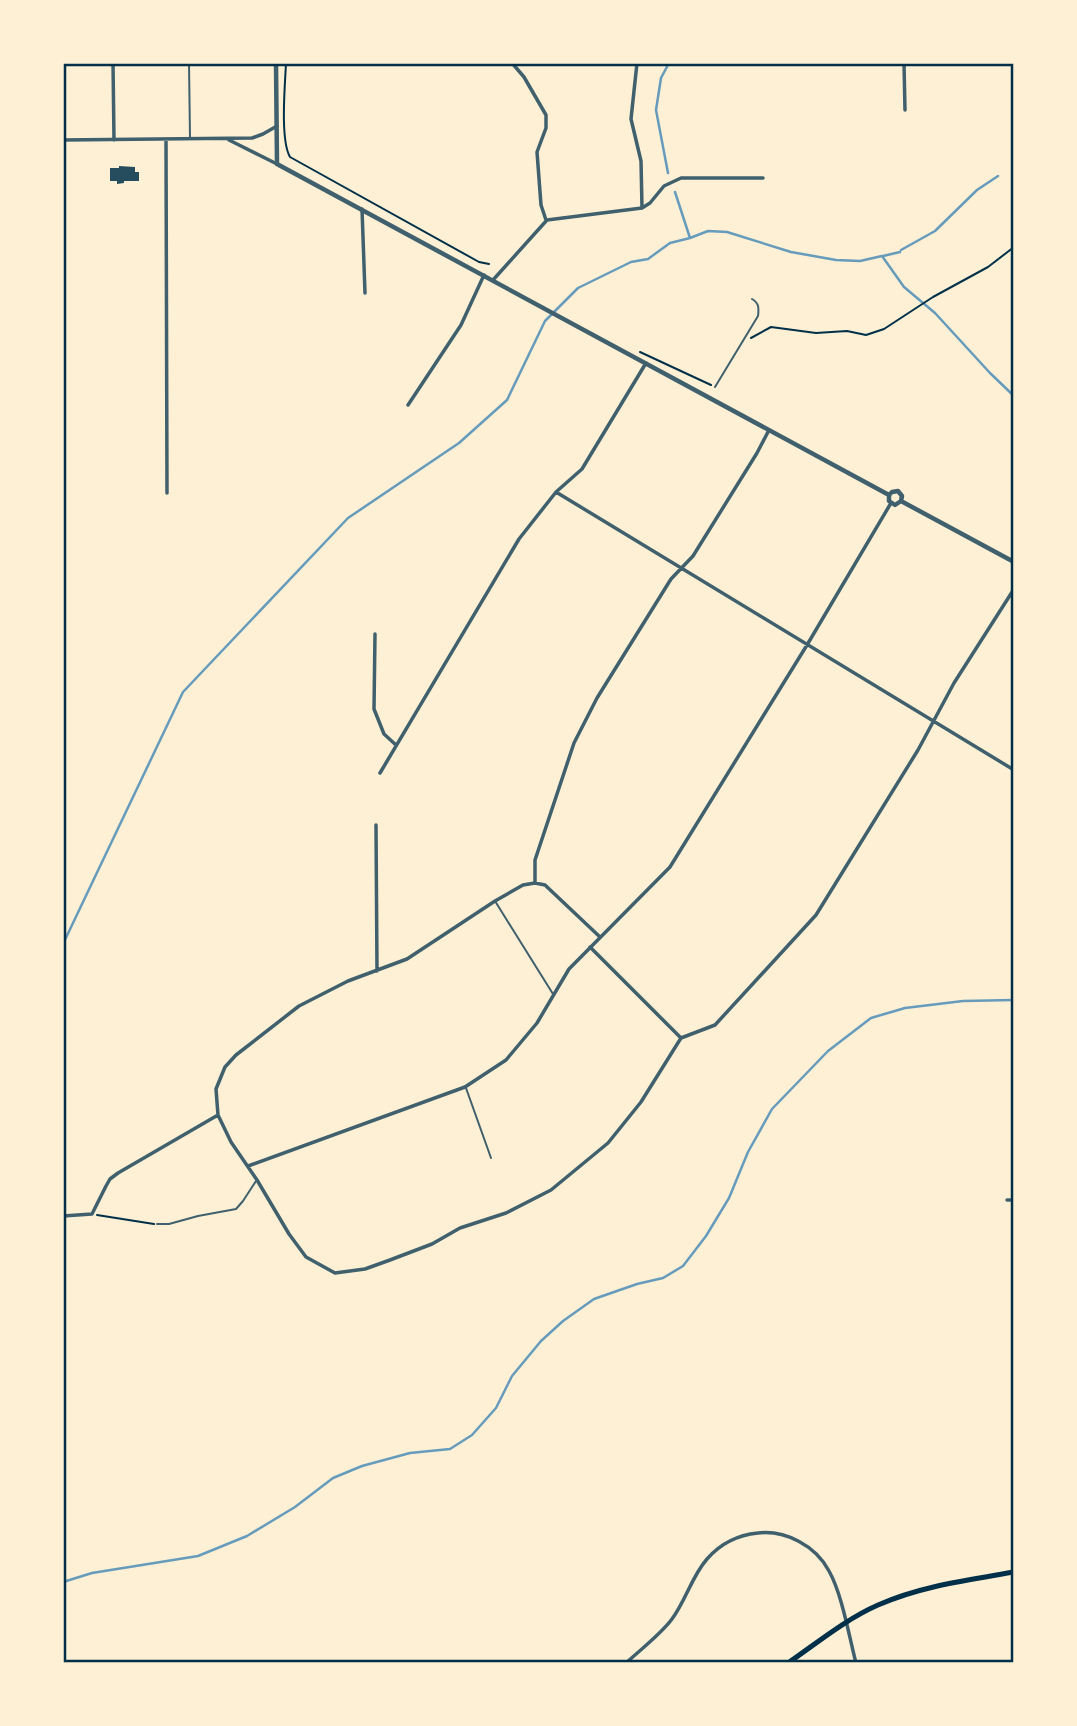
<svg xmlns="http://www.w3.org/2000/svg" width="1077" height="1726" viewBox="0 0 1077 1726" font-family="Quicksand,sans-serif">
	<rect width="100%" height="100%" fill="#fdf0d5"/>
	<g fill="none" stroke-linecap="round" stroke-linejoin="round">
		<!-- stream -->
		<path stroke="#669bbc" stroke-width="2.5" d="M 668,173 L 656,110 L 661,78 L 669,63
			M 690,238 L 708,231 L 727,232 L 791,252 L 836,260 L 860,261 L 882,256 L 904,287 L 935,313 L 990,373 L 1014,396
			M 901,250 L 935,231 L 977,190 L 998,176
			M 883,256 L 900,252
			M 63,944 L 183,692 L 348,518 L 459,443 L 507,400 L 545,321 L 578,288 L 631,262 L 648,259 L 670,243 L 690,238 L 675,192
			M 63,1582 L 92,1573 L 198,1556 L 247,1536 L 295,1507 L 333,1478 L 362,1466 L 410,1453 L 450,1449 L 472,1435 L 496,1408 L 512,1376 L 541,1341 L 563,1321 L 594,1299 L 637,1284 L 663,1278 L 683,1266 L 706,1236 L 729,1198 L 748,1152 L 772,1109 L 828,1051 L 871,1018 L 905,1008 L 963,1001 L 1014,1000"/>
	</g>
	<!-- building -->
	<path fill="#264d5e" d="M 119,166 L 135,167 L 135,172 L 139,172 L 139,181 L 124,181 L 124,183 L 117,184 L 117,181 L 110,181 L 110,168 L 119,168 Z"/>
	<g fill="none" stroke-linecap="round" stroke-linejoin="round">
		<!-- path -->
		<path stroke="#003049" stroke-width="2" d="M 286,63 C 285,85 280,140 290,157 L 479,262 L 489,264
			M 751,338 L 771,327 L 816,333 L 847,331 L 866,335 L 884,329 L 933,297 L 988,267 L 1014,247
			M 640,352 L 711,385
			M 97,1215 L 154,1224"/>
		<!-- service -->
		<path stroke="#3f606c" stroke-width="2" d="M 189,63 L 190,138
			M 715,387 L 758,316 C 759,308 759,303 752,299
			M 495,901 L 553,994
			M 466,1088 L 491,1158
			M 157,1224 L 169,1224 L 198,1216 L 236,1209 L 243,1201 L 256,1181"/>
		<!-- minor -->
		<path stroke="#3f606c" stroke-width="3.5" d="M 113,63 L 114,140
			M 512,63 L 524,77 L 546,115 L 546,128 L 537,152 L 541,205 L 546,220
			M 637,63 L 631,119 L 641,161 L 642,208
			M 904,63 L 905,110
			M 166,139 L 167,493
			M 63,140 L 252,138 L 263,134 L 277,126
			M 229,140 L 277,164
			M 362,209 L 365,293
			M 493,280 L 547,220 L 642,208 L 650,203 L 664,186 L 681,178 L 763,178
			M 408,405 L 461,325 L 484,275
			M 556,492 L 1014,770
			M 375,634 L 374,709 L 384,734 L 396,745
			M 380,773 L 519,539 L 556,492 L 582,469 L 646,363
			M 376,825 L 377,971
			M 535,883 L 535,860 L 574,743 L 597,698 L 671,579 L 693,556 L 757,453 L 769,430
			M 590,947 L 681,1038
			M 218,1115 L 231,1142 L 257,1180 L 289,1234 L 306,1257 L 335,1273 L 365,1269 L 390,1260 L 432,1244 L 460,1228 L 506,1213 L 551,1190 L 608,1143 L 641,1102 L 681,1038 L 715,1025 L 816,915 L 918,750 L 954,683 L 1014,589
			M 248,1166 L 465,1087 L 506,1060 L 537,1023 L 569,969 L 670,867 L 807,645 L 891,503
			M 1007,1200 L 1014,1200
			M 63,1216 L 92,1214 L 106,1186 L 110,1179 L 118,1173 L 218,1115 L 216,1089 L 225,1067 L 236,1055 L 299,1006 L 348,981 L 407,959 L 495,901 L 523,885 L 535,883 L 545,885 L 600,937
			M 626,1663 C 640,1650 661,1634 672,1619 C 686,1600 692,1576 707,1559 C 720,1544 738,1535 758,1533 C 786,1530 816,1546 829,1571 C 842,1594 849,1636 856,1663"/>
		<!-- tertiary -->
		<path stroke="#3f606c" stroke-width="4.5" d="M 276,63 L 277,164 L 889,495
			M 889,495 L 892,492 L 898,491 L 902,496 L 901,501
			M 889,495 L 889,501 L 895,505 L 901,501
			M 901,501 L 1014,562"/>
		<!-- secondary -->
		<path stroke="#003049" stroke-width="5" d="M 788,1663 C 817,1643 846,1619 878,1605 C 921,1586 968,1580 1014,1572"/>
	</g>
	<!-- border -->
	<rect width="1077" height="1726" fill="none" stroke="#fdf0d5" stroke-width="130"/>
	<rect x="65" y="65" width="947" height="1596" fill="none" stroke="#003049" stroke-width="2.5"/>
</svg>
